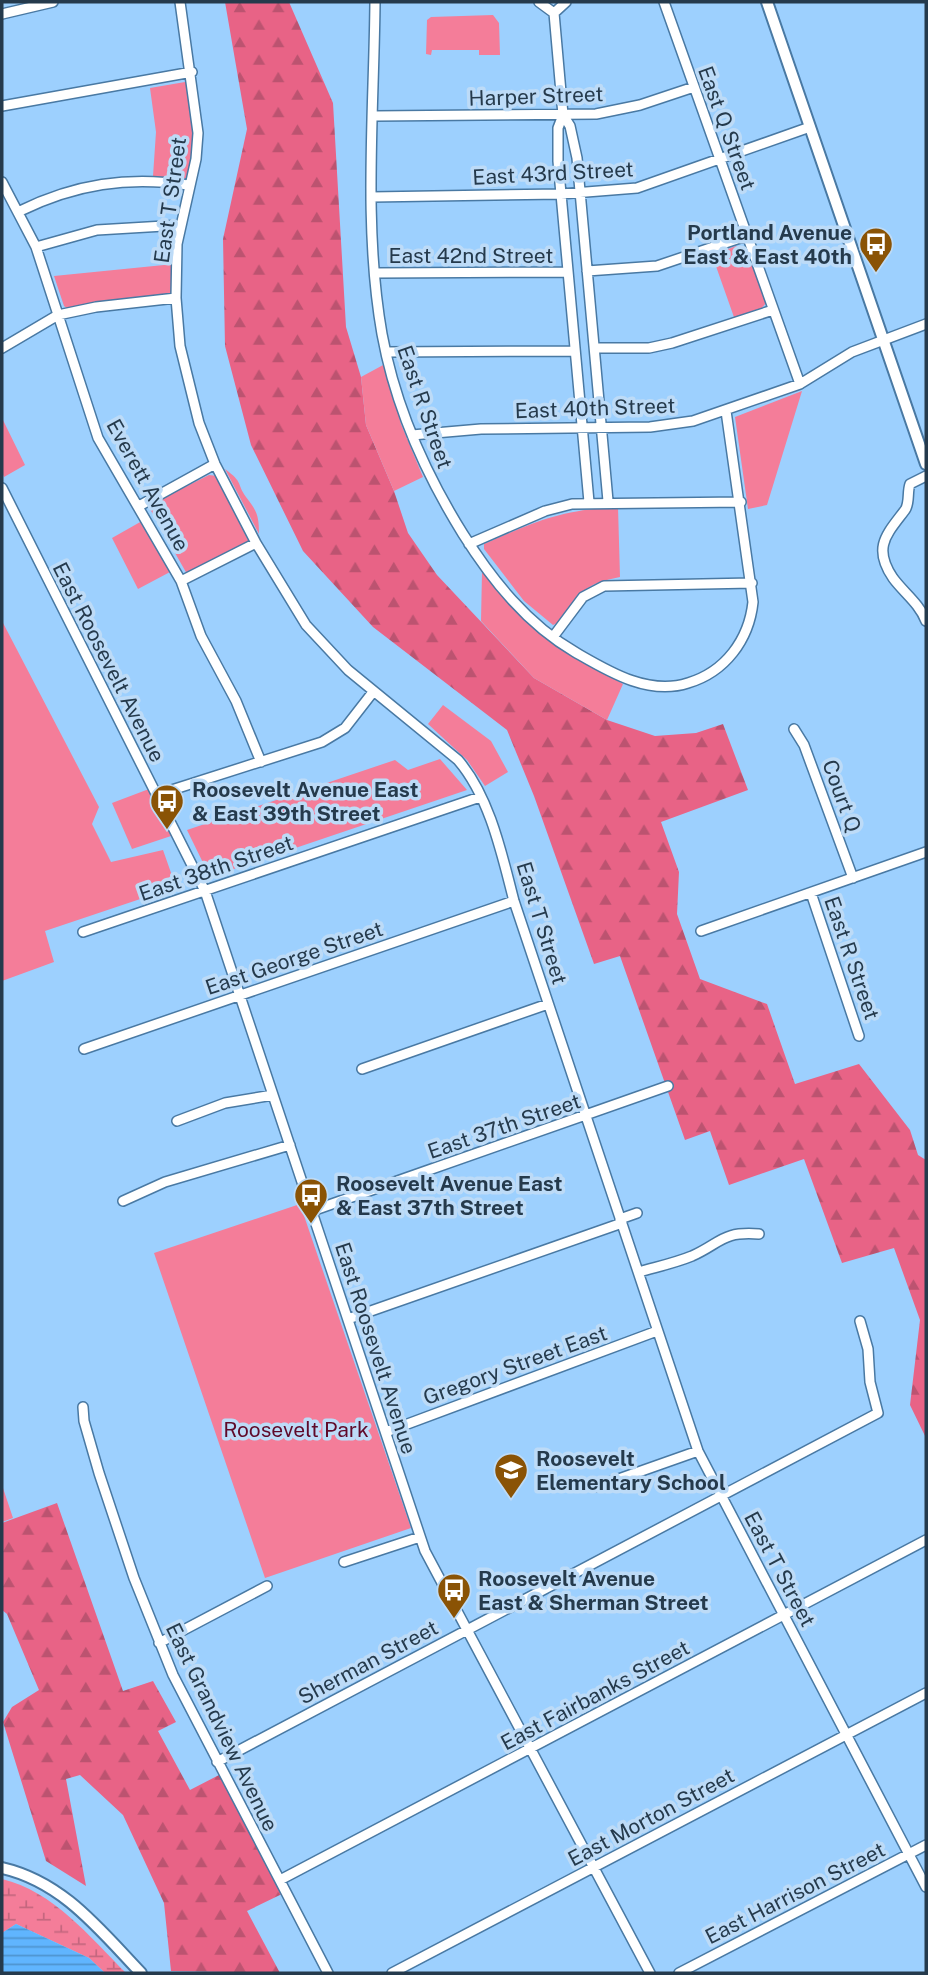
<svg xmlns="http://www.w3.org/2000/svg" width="928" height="1975" viewBox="0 0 928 1975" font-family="'Public Sans',sans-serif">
	<defs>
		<pattern id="forest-firs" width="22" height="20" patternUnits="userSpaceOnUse" patternTransform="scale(1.75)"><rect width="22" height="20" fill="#e86386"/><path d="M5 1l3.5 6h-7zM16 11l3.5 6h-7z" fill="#bc5370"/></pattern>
		<pattern id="wetland-marsh" width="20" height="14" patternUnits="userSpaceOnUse" patternTransform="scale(1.75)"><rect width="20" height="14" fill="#f47d99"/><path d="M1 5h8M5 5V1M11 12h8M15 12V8" fill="none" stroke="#c5677f"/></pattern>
		<pattern id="water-rules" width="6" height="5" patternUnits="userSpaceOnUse" patternTransform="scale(1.75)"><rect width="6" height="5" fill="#60b5fe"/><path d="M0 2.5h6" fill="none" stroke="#4f94d0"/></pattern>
	</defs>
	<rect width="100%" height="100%" fill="#9dd0fe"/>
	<!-- forest -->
	<path fill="url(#forest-firs)" d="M 225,2 L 289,2 L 333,103 L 346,327 L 361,377 L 366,425 L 394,491 L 408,533 L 437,575 L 534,678 L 607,720 L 655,736 L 696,733 L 723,724 L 748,790 L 661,822 L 679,872 L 677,914 L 700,979 L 767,1004 L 795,1084 L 859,1064 L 910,1130 L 918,1155 L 926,1160 L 926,1438 L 910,1405 L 920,1320 L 894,1248 L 842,1263 L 804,1159 L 729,1185 L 710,1131 L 685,1140 L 620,956 L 594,964 L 534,796 L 507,730 L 373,627 L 303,551 L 251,445 L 225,346 L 223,239 L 247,129 Z
		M 57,1503 L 123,1691 L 153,1681 L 176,1722 L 158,1731 L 190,1790 L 219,1775 L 282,1894 L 247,1911 L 280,1973 L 171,1971 L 164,1903 L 123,1815 L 80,1775 L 66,1779 L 86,1886 L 46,1861 L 3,1722 L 12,1707 L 39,1690 L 7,1614 L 2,1610 L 2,1523 Z"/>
	<!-- wetland -->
	<path fill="url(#wetland-marsh)" d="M 2,1879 C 53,1891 90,1937 126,1973 L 105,1973 L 89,1958 L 16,1924 L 2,1933 Z"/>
	<!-- park -->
	<path fill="#f47d99" d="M 493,15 L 499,23 L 500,55 L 479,55 L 479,50 L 432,50 L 431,55 L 426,54 L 427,20 L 431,17 Z
		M 185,82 L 189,84 C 194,117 196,144 188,176 L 183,180 L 153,176 L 156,132 L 150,88 Z
		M 736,246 L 746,249 L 766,303 L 760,310 L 735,320 L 712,255 Z
		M 174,264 L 174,292 L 171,295 L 68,309 L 64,306 L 54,276 Z
		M 385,364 L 401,424 L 423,477 L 394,491 L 366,425 L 361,377 Z
		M 802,391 L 767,505 L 748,509 L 735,417 Z
		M 2,418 L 25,465 L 4,477 L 2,472 Z
		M 225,469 C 244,483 236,483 246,497 C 257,511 259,516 259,534 Z
		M 209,475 L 217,476 L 249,542 L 187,574 L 150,509 L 155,502 Z
		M 618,507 L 620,577 C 605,580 590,583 579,596 C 571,605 566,621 553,625 L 524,601 L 484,549 L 484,544 C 537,521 560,510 618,507 Z
		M 142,521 L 170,572 L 138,589 L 112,538 Z
		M 482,572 L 515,610 L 553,643 L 623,684 L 607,720 L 534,678 L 481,621 Z
		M 2,621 L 99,807 L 92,824 L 111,862 L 163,850 L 176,887 L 45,931 L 54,962 L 2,981 Z
		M 443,705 L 491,741 L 508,772 L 485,786 L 467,760 L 428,724 Z
		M 440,759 L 467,790 L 210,877 L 187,830 L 395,760 L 408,770 Z
		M 149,789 L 171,836 L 132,849 L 112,803 Z
		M 300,1204 L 411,1528 L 265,1578 L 154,1253 Z
		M 2,1485 L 13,1518 L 2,1522 Z"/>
	<!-- water -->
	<path fill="url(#water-rules)" d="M 16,1924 L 89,1958 L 105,1973 L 2,1973 L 2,1933 Z"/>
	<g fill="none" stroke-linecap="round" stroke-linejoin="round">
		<!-- minor casing -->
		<g stroke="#4979a3" stroke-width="12">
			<path id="minor" d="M 180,2 L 198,133 L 196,159 L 177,244 L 176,298 L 180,346 L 199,423 L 215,464 L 256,543 L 306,625 L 348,670 L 458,760 C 490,797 502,855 514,901 L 698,1451 L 926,1887
				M 375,2 C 374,111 363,226 382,334 C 395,405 425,473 463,534 C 492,580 527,624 575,652 C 608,671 648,696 688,683 C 725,672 749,640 753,602 L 726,411
				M 539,2 L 554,13
				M 664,2 L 800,384
				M 554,13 L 563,115 L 570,126 L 577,158 L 608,501
				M 554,13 L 566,2
				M 2,14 L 53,2
				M 2,106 L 192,72
				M 563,115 L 558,128 L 558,161 L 589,502
				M 375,116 L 596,114 L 640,105 L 694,87
				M 2,182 L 36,247 L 98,438 L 181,581 L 201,636 L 236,701 L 261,762
				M 372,197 L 561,194 L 637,188 L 810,127
				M 20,211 C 75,184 128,176 188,185
				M 36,247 L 97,230 L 181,225
				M 587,271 L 657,266 L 746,236
				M 375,273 L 567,272
				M 2,348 L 58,315 L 96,307 L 176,298
				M 595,348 L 649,348 L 672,343 L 773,310
				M 386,352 L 575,351
				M 412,435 L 481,429 L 650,427 L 693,421 L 800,384 L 852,352 L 926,324
				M 926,476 L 910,484 C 907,492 910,503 905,510 C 887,534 872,547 893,578 C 904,593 919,603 926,621
				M 2,488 L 205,891 L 425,1551 L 650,1973
				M 139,506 L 215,464
				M 469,544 L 545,511 L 572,504 L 741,502
				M 181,581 L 256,543
				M 553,637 L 583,597 L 604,586 L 752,583
				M 794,729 L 804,745 L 853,878
				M 156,795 L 322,742 L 345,728 L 373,692
				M 811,893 L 859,1036
				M 701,931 L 926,852
				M 83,932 L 480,797
				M 84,1049 L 514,901
				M 362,1069 L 548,1004
				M 177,1121 L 225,1103 L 273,1095
				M 123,1201 L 165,1182 L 290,1145
				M 312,1211 L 668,1086
				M 620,1219 L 637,1213
				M 639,1272 C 656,1267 675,1263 692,1256 C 721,1243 722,1231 759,1234
				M 348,1319 L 622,1223
				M 83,1407 L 84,1421 L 99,1473 L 134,1578 L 173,1675 L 328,1973
				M 386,1432 L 657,1331
				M 596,1487 L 698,1451
				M 344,1562 L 420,1537
				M 159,1643 L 267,1586
				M 217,1762 L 878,1413 L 870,1382 L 868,1349 L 860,1321
				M 280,1880 L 926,1540
				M 392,1973 L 926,1693
				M 679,1973 L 926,1845"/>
		</g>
		<!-- major casing -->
		<g stroke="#4979a3" stroke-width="14">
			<path id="major" d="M 767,2 L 926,464
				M 2,1868 C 63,1882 99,1929 141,1973"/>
		</g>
		<!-- minor -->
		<use href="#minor" stroke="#fff" stroke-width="9"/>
		<!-- major -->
		<use href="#major" stroke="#fff" stroke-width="10"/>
	</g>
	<!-- icons -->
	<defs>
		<g id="bus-pin" transform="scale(1.75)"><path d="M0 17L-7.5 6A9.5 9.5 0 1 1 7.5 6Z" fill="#8a5305" stroke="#bddbf7"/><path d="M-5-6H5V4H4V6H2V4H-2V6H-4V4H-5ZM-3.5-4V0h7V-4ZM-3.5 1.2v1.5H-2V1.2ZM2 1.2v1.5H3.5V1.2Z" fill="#fff"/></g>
		<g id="school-pin" transform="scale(1.75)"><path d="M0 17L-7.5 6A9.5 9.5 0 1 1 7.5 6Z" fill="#8a5305" stroke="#bddbf7"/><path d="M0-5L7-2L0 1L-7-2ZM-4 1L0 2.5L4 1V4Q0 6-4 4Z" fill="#fff"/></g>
	</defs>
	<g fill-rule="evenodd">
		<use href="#bus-pin" x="876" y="244"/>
		<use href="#bus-pin" x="167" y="801"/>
		<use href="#bus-pin" x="311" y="1195"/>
		<use href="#school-pin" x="511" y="1470"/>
		<use href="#bus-pin" x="454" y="1590"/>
	</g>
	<g text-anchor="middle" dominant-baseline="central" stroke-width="7" stroke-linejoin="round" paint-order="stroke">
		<!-- street labels -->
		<g font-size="21" fill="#253a4c" stroke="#bddbf7">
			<text transform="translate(536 96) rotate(-2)">Harper Street</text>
			<text transform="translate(727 128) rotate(70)">East Q Street</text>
			<text transform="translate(553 173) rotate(-3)">East 43rd Street</text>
			<text transform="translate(170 200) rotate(-82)">East T Street</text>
			<text x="471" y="255">East 42nd Street</text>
			<text transform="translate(425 407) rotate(71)">East R Street</text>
			<text transform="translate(595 408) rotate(-2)">East 40th Street</text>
			<text transform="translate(148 485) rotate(61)">Everett Avenue</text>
			<text transform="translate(109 662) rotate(63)">East Roosevelt Avenue</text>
			<text transform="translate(842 796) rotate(70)">Court Q</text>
			<text transform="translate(216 868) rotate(-19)">East 38th Street</text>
			<text transform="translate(542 923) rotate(73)">East T Street</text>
			<text transform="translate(294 958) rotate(-19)">East George Street</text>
			<text transform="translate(852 958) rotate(71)">East R Street</text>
			<text transform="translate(504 1126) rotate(-19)">East 37th Street</text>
			<text transform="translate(376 1348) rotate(72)">East Roosevelt Avenue</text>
			<text transform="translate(515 1365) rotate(-20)">Gregory Street East</text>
			<text transform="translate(780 1569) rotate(62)">East T Street</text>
			<text transform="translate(368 1662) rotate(-28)">Sherman Street</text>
			<text transform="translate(595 1695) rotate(-28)">East Fairbanks Street</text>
			<text transform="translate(222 1727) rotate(64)">East Grandview Avenue</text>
			<text transform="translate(651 1817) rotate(-28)">East Morton Street</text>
			<text transform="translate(795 1893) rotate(-27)">East Harrison Street</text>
		</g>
		<!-- poi labels -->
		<g font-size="21" font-weight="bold" fill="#253a4c" stroke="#bddbf7" text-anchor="start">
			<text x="852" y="232" text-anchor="end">Portland Avenue<tspan x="852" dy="24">East &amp; East 40th</tspan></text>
			<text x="192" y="789">Roosevelt Avenue East<tspan x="192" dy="24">&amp; East 39th Street</tspan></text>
			<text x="336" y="1183">Roosevelt Avenue East<tspan x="336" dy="24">&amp; East 37th Street</tspan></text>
			<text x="536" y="1458">Roosevelt<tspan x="536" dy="24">Elementary School</tspan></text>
			<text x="478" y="1578">Roosevelt Avenue<tspan x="478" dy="24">East &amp; Sherman Street</tspan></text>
		</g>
		<!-- park labels -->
		<g font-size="21" fill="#5f0929" stroke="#bddbf7">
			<text x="296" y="1429">Roosevelt Park</text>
		</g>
	</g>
	<!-- border -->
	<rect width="928" height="1975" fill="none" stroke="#253a4c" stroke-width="7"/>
</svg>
